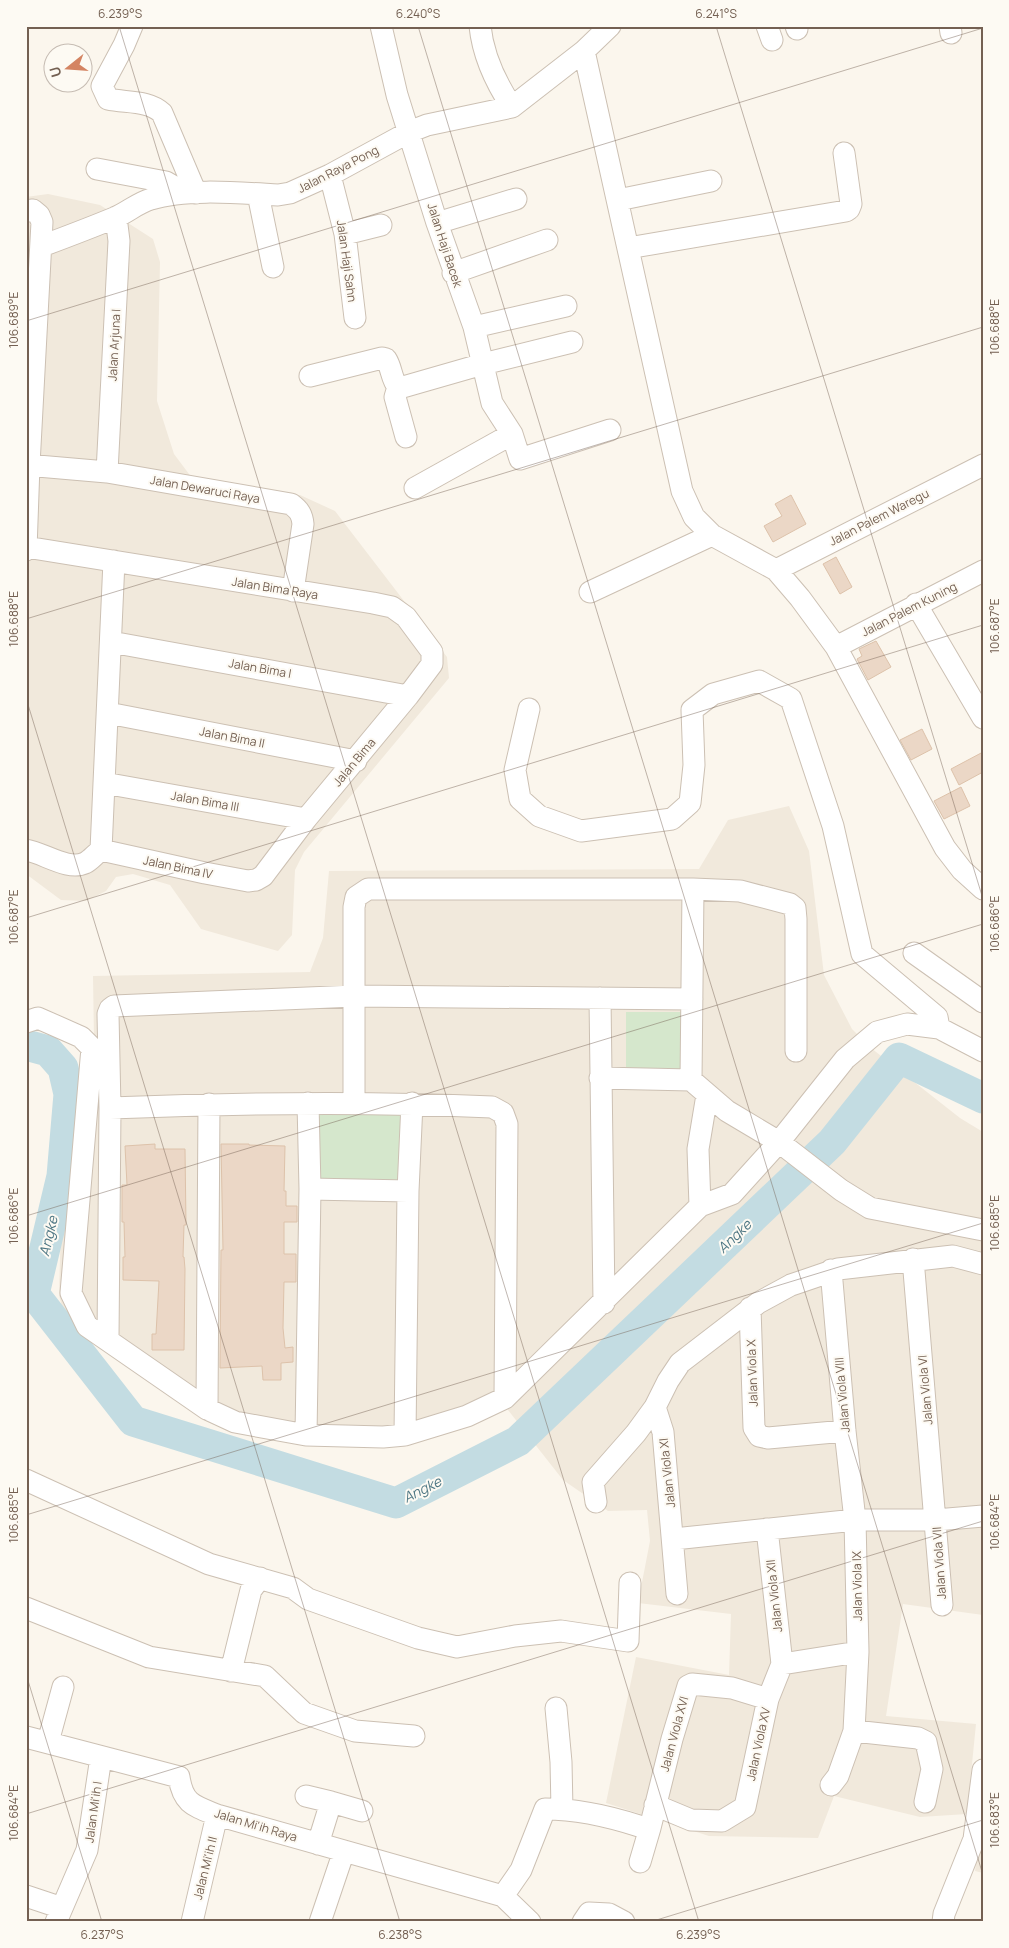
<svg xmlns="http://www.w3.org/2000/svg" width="1009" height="1948" viewBox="0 0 1009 1948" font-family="Manrope,sans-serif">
	<rect width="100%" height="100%" fill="#fbf6ed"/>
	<!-- residential -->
	<path fill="#f1e9dc" d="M 48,194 L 100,205 L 153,239 L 160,262 L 157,401 L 174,454 L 195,482 L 247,492 L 300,495 L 335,511 L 447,657 L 449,678 L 304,852 L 295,870 L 292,935 L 278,951 L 201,929 L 170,885 L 133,874 L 116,877 L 106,891 L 86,901 L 61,900 L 26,874 L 26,197 Z
		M 789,806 L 809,851 L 824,975 L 852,1029 L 871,1048 L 960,1118 L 983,1132 L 983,1615 L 903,1604 L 886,1716 L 976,1724 L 967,1814 L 920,1817 L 834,1796 L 818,1838 L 709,1836 L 606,1803 L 636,1657 L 729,1675 L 731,1614 L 638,1603 L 650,1541 L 647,1510 L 608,1511 L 563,1480 L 501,1401 L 369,1443 L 197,1408 L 66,1322 L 59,1295 L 61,1223 L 74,1156 L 94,1039 L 93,976 L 310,972 L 323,938 L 329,871 L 699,869 L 728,820 Z
		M 983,1812 L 983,1873 L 975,1871 Z"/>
	<!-- green -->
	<path fill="#d5e7cc" d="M 626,1012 L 682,1012 L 682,1072 L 626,1072 Z
		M 407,1109 L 403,1186 L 315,1184 L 314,1111 Z"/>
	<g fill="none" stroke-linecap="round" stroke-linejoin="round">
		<!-- river -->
		<path stroke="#c3dce2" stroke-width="31" d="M 26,1045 L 48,1051 L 63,1068 L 69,1094 L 62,1176 L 34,1294 L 133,1421 L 396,1503 L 518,1441 L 832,1142 L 899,1058 L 983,1098"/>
	</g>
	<!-- building -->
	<path fill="#ebd7c6" stroke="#ddc2aa" d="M 791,495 L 806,524 L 773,542 L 764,526 L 782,516 L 775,504 Z
		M 836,557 L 852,587 L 840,594 L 823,564 Z
		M 876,641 L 891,667 L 868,680 L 857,659 L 862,656 L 859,649 Z
		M 922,729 L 932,749 L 911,760 L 900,740 Z
		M 983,752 L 983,772 L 959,785 L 951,769 Z
		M 961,787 L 970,806 L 944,819 L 934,801 Z
		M 155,1144 L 155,1149 L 185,1149 L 186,1225 L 184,1225 L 183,1257 L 184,1257 L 185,1269 L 184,1350 L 152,1350 L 152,1334 L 156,1334 L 159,1281 L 123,1280 L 123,1257 L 125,1257 L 124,1222 L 122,1222 L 122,1185 L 127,1185 L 125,1146 Z
		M 221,1144 L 249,1144 L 249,1145 L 285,1146 L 284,1191 L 286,1191 L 286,1206 L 297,1206 L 297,1222 L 284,1222 L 284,1254 L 296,1254 L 296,1282 L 284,1282 L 283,1328 L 285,1348 L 293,1347 L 293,1362 L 281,1363 L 281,1380 L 263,1380 L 262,1366 L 220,1368 L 221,1250 L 223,1250 Z"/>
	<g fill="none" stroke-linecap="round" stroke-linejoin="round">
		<!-- minor casing -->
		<g stroke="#ccc0b3" stroke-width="23">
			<path id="minor" d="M 132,26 L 124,45 L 102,86 L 108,99 C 125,103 149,100 162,113 L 196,193
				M 381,26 L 397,95 L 437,223 L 474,327 L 492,403 L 512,434 L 520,459 L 610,430
				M 480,26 C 483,56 496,83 512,107
				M 767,26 L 772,40
				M 796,26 L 797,29
				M 950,26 L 951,33
				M 584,51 L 682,491 L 694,517 L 712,535 L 776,570 L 800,598 L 836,647 L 945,848 L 962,870 L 983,889
				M 97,169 L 166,182 L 185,193
				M 330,175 L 345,234 L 355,318
				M 258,194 L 273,267
				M 618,200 L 711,181
				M 26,211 L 33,210 L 39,215 L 42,222 L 29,465 L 26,550
				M 437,223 L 516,199
				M 345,234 L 381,225
				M 42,246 C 66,237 90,228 114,218 C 127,213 137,203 151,199 C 185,188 242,193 278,195 L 290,193 L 330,175 L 409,132 L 427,125 L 512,107 L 584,51 L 610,26
				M 628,248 L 846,211 L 849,209 L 851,204 L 844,153
				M 453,273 L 547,240
				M 474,327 L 566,306
				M 310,376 L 382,358 L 386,359 C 392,368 391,379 398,387 L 403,387 L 483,364 L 572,342
				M 398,387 L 395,397 L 406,437
				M 26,465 L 107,472 L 291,504 C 299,510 302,514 303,524 L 293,591
				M 107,472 L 119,241 L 116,217
				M 415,488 L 512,434
				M 26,547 L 373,603 L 392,607 L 406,617 L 432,652 L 432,664 L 408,696 L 306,819 L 263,876 L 256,880 L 248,881 L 205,873 L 101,850
				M 776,570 L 983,465
				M 590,592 L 712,535
				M 916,604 L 983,718
				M 111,642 L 408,696
				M 836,647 L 983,571
				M 529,709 L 515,770 L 520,799 L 539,816 L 581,831 L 672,819 L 690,803 L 694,765 L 692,710 L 713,694 L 759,681 L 791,699 L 833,826 L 862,954 L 937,1017 L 939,1028
				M 108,713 L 356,761
				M 104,783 L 306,819
				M 26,850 C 44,853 68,871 85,863 C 91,860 95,854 101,850
				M 101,850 L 114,561
				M 914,953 L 983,1002
				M 600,998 L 604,1303
				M 26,1022 L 38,1018 L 81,1037 L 92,1048 L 71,1293 L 87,1326 L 207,1409 L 235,1422 L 306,1435 L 383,1437 L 405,1435 L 467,1416 L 505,1398 L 700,1206 L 698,1149 L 707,1095
				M 600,1078 L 691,1080 L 727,1111 L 779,1142 L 841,1190 L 870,1208 L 983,1230
				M 691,1080 L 693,889
				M 354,1103 L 354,907 L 356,897 L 368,889 L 693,889 L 740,891 L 790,904 L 795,908 L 796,919 L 796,1051
				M 110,1108 C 237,1103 365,1101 492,1107 L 503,1113 L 507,1124 L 505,1398
				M 310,1189 L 408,1191
				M 700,1206 L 732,1194 L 779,1142 L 845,1059 L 877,1032 L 907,1024 L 939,1028 L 983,1051
				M 913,1259 L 942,1605
				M 831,1270 L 845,1431 L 855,1520 L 858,1652 L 854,1731 L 838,1776 L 831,1785
				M 750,1308 L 754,1428 L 759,1436 L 768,1438 L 845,1431
				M 108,1339 L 110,1108 L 108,1014 L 110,1009 L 114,1006 L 355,996 L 692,999
				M 655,1407 L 663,1432 L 677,1594
				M 207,1409 L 209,1104
				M 306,1435 L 310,1189 L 308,1103
				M 405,1435 L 408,1191 L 412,1103
				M 26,1480 L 209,1564 L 293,1588 L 308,1599 L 418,1638 L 457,1647 L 515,1636 L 561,1631 L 628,1641 L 630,1583
				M 596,1502 L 593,1482 L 636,1433 L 655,1407 L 668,1381 L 680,1363 L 758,1303 L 791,1285 L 838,1269 L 953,1256 L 983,1264
				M 767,1529 L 782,1664
				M 674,1539 L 855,1520 L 936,1520 L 983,1516
				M 26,1608 L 149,1657 L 265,1676 L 304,1713 L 355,1731 L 414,1736
				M 231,1671 L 251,1590 L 260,1578
				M 556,1708 L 561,1762 L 562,1809
				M 854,1731 L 918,1738 L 926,1742 L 932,1769 L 925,1802
				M 26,1737 L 179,1777 C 183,1804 194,1806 217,1815 L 503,1896 L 530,1922
				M 48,1742 L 63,1687
				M 306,1796 L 331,1802 L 318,1844
				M 331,1802 L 362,1811
				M 655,1805 L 691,1820 L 722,1821 L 745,1807 L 768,1699 L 782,1664 L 858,1652
				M 640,1862 L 650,1828 L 672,1739 L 688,1686 L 692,1684 L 732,1688 L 768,1699
				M 26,1896 L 62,1908
				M 503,1896 L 521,1870 L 545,1809 C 577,1809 608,1816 639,1826
				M 56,1922 L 87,1850 L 101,1757
				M 192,1922 L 217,1815
				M 320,1922 L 344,1851
				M 583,1922 L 589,1913 L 609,1914 L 624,1922
				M 943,1922 L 944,1914 L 974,1839 L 983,1770"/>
		</g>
		<!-- minor -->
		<use href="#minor" stroke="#fff" stroke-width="21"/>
	</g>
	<!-- ticks -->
	<path fill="none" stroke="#746052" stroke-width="1" stroke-opacity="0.45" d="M 119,26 L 699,1922M 418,26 L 983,1875M 716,26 L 983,899M 26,321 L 983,28M 26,619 L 983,327M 26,698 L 400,1922M 26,918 L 983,625M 26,1216 L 983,924M 26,1515 L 983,1223M 26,1674 L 102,1922M 26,1814 L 983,1521M 650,1922 L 983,1820"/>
	<g text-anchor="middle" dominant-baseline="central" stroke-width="4" stroke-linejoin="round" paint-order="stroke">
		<!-- street labels -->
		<g font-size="12" fill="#746052" stroke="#fdfaf3">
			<text transform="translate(338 169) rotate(-27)">Jalan Raya Pong</text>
			<text transform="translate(445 245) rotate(72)">Jalan Haji Bacek</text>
			<text transform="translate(347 261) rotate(82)">Jalan Haji Sahn</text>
			<text transform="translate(114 345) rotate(-87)">Jalan Arjuna I</text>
			<text transform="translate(205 489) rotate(10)">Jalan Dewaruci Raya</text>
			<text transform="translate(879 517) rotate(-27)">Jalan Palem Waregu</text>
			<text transform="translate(275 588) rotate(9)">Jalan Bima Raya</text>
			<text transform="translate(909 609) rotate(-27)">Jalan Palem Kuning</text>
			<text transform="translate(260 668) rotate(10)">Jalan Bima I</text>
			<text transform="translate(232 737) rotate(11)">Jalan Bima II</text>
			<text transform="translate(354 762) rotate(-50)">Jalan Bima</text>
			<text transform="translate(205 801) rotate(10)">Jalan Bima III</text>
			<text transform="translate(178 867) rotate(12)">Jalan Bima IV</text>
			<text transform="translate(752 1373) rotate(-92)">Jalan Viola X</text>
			<text transform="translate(925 1390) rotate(-95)">Jalan Viola VI</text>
			<text transform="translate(842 1395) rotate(-95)">Jalan Viola VIII</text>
			<text transform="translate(667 1473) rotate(-96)">Jalan Viola XI</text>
			<text transform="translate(939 1563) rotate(-94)">Jalan Viola VII</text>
			<text transform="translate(857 1586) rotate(-91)">Jalan Viola IX</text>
			<text transform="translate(774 1596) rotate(-96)">Jalan Viola XII</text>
			<text transform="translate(674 1734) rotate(-75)">Jalan Viola XVI</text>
			<text transform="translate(758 1744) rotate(-78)">Jalan Viola XV</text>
			<text transform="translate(93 1812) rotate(-82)">Jalan Mi'ih I</text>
			<text transform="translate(256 1825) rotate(17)">Jalan Mi'ih Raya</text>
			<text transform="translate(205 1868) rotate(-76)">Jalan Mi'ih II</text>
		</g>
		<!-- water labels -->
		<g font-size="14" font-style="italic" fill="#4e7784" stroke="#fdfaf3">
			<text transform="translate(48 1236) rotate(-77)">Angke</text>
			<text transform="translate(734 1236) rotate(-44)">Angke</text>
			<text transform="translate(422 1489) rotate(-27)">Angke</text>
		</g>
	</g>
	<!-- border -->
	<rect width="1009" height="1948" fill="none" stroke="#fdfaf3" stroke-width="55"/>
	<!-- north arrow -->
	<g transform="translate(68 68) rotate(253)"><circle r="24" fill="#fdfaf3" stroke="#c6bcb3"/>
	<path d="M0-4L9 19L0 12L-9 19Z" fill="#d48462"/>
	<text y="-8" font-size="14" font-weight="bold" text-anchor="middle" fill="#746052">U</text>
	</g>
	<rect x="28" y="28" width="954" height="1892" fill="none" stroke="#746052" stroke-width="2"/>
	<g font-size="12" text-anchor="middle" fill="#746052">
		<text x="120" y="18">6.239°S</text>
		<text x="418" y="18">6.240°S</text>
		<text x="716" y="18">6.241°S</text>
		<text transform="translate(14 320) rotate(-90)" y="4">106.689°E</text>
		<text transform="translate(995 327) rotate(-90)" y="4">106.688°E</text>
		<text transform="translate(14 619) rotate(-90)" y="4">106.688°E</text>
		<text transform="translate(995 626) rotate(-90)" y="4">106.687°E</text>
		<text transform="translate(14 917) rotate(-90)" y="4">106.687°E</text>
		<text transform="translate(995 924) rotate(-90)" y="4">106.686°E</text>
		<text transform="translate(14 1216) rotate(-90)" y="4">106.686°E</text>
		<text transform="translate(995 1223) rotate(-90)" y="4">106.685°E</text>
		<text transform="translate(14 1515) rotate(-90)" y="4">106.685°E</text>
		<text transform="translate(995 1522) rotate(-90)" y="4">106.684°E</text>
		<text transform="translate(14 1813) rotate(-90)" y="4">106.684°E</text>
		<text transform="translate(995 1820) rotate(-90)" y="4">106.683°E</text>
		<text x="102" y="1939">6.237°S</text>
		<text x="400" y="1939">6.238°S</text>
		<text x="698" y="1939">6.239°S</text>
	</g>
</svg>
